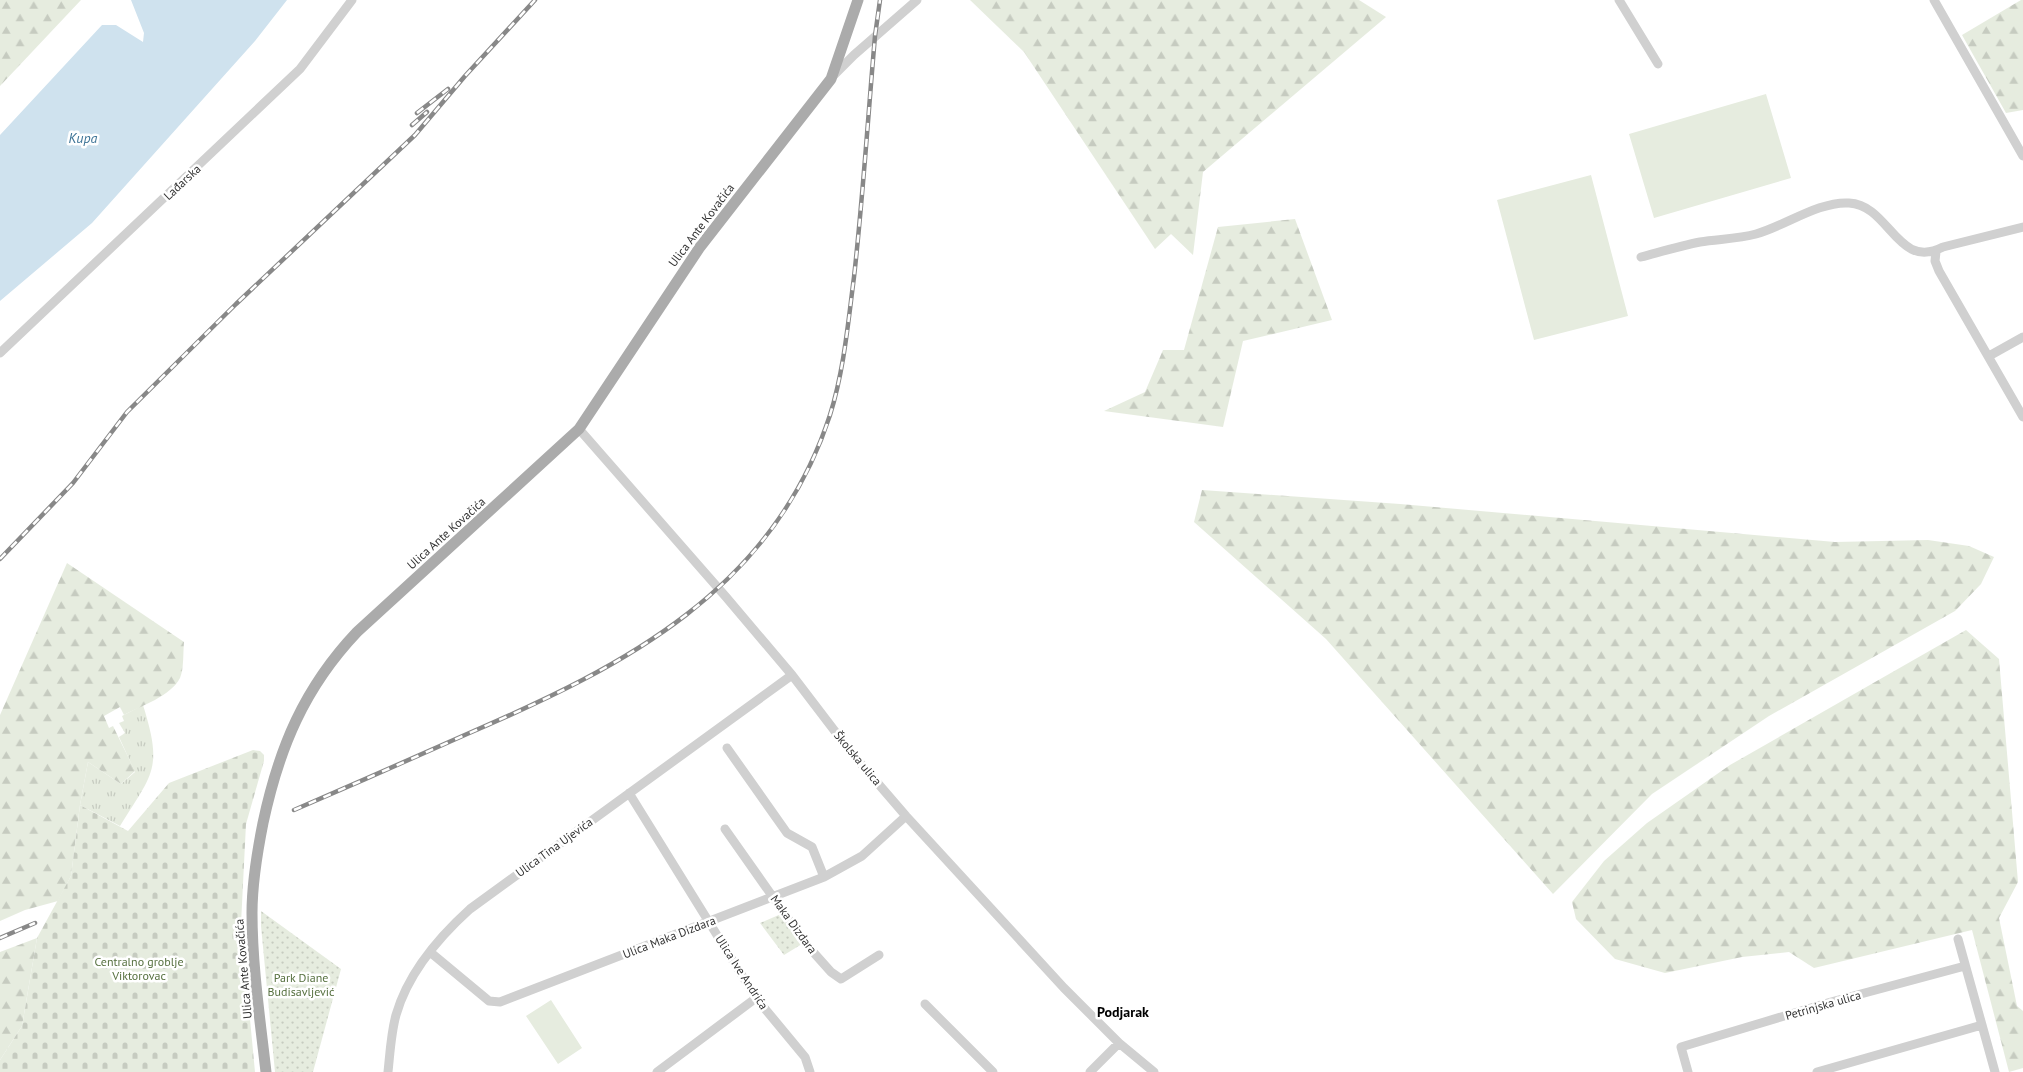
<svg xmlns="http://www.w3.org/2000/svg" width="2023" height="1072" viewBox="0 0 2023 1072" font-family="'PT Sans',sans-serif">
	<defs>
		<pattern id="grass-tufts" width="24" height="20" patternUnits="userSpaceOnUse" patternTransform="scale(1.25)"><rect width="24" height="20" fill="#e6ecdf"/><path d="M3 7l-1-3M5 7V3M7 7l1-3M15 17l-1-3M17 17v-4M19 17l1-3" fill="none" stroke="#c6cbc0"/></pattern>
		<pattern id="forest-firs" width="22" height="20" patternUnits="userSpaceOnUse" patternTransform="scale(1.25)"><rect width="22" height="20" fill="#e6ecdf"/><path d="M5 1l3.5 6h-7zM16 11l3.5 6h-7z" fill="#c6cbc0"/></pattern>
		<pattern id="cemetery-stones" width="16" height="16" patternUnits="userSpaceOnUse" patternTransform="scale(1.25)"><rect width="16" height="16" fill="#e6ecdf"/><path d="M2 7V4a2 2 0 0 1 4 0v3zM10 15v-3a2 2 0 0 1 4 0v3z" fill="#c6cbc0"/></pattern>
		<pattern id="park-dots" width="8" height="8" patternUnits="userSpaceOnUse" patternTransform="scale(1.25)"><rect width="8" height="8" fill="#e6ecdf"/><path d="M2 2h.1M6 6h.1" fill="none" stroke="#c6cbc0" stroke-width="1.8" stroke-linecap="round"/></pattern>
	</defs>
	<rect width="100%" height="100%" fill="#fff"/>
	<!-- grass -->
	<path fill="url(#grass-tufts)" d="M 143,705 C 163,769 153,773 120,826 L 80,805 L 88,762 L 121,784 L 135,772 L 119,737 L 125,733 L 119,723 L 124,721 L 122,716 Z"/>
	<!-- forest -->
	<path fill="url(#forest-firs)" d="M 0,0 L 81,0 L 0,86 Z
		M 970,0 L 1359,0 L 1386,17 L 1203,172 L 1193,255 L 1171,234 L 1155,249 L 1024,52 Z
		M 2021,0 L 2023,0 L 2023,110 L 2006,113 L 1962,35 Z
		M 1295,219 L 1332,320 L 1243,341 L 1223,427 L 1104,411 L 1145,392 L 1163,350 L 1184,350 L 1218,227 Z
		M 1202,490 L 1400,504 L 1835,542 L 1928,540 L 1969,546 L 1994,557 L 1981,584 L 1955,611 L 1769,716 L 1652,794 L 1553,894 L 1326,639 L 1194,522 Z
		M 67,563 L 184,642 C 183,653 184,669 180,678 C 171,696 141,706 124,715 L 120,707 L 104,716 L 109,728 L 113,726 L 135,771 L 121,784 L 88,762 L 80,805 L 71,876 L 58,901 L 25,910 L 0,921 L 0,715 Z
		M 1966,630 L 1999,659 L 2018,882 L 1999,918 L 2017,1006 L 2023,1011 L 2023,1068 L 2009,1072 L 1972,930 L 1814,968 L 1789,952 L 1742,957 L 1665,973 L 1615,959 L 1576,919 L 1572,902 L 1604,861 L 1647,823 L 1730,765 Z
		M 37,938 L 22,1026 L 0,1060 L 0,952 Z"/>
	<!-- cemetery -->
	<path fill="url(#cemetery-stones)" d="M 253,750 L 260,751 L 264,755 L 264,761 L 246,824 L 241,924 L 255,1072 L 0,1072 L 0,1060 L 22,1026 L 37,938 L 71,876 L 80,805 L 128,831 L 169,783 Z"/>
	<!-- park -->
	<path fill="url(#park-dots)" d="M 261,911 L 341,969 L 313,1072 L 275,1072 L 261,926 Z
		M 781,914 L 802,944 L 784,955 L 760,923 Z"/>
	<!-- garden -->
	<path fill="#e6ecdf" d="M 1766,94 L 1791,178 L 1654,218 L 1629,134 Z
		M 1591,175 L 1628,316 L 1534,340 L 1497,200 Z
		M 551,1000 L 582,1048 L 558,1064 L 526,1016 Z"/>
	<!-- water -->
	<path fill="#cfe2ee" d="M 131,0 L 287,0 L 255,41 L 92,223 L 0,301 L 0,135 L 102,25 L 116,25 L 143,42 L 144,33 Z"/>
	<g fill="none" stroke-linecap="round" stroke-linejoin="round">
		<!-- minor -->
		<path stroke="#d0d0d0" stroke-width="9" d="M 1619,0 L 1658,64
			M 1934,0 L 2023,156
			M 834,75 L 854,55 L 917,0
			M 1936,252 L 1935,261 L 1939,271 L 2023,417
			M 1641,257 C 1660,252 1680,246 1700,242 C 1718,239 1738,239 1756,234 C 1785,226 1819,201 1849,203 C 1890,205 1897,271 1943,247 L 2023,227
			M 0,353 L 300,69 L 352,0
			M 1989,356 L 2023,337
			M 579,429 L 726,597 L 792,675 L 850,751 L 906,816 L 1064,988 L 1119,1043 L 1154,1072
			M 727,748 L 787,833 L 812,847 L 824,877
			M 629,793 L 756,998 L 805,1057 L 810,1072
			M 725,829 L 806,944 L 831,972 L 841,979 L 879,955
			M 1958,939 L 1982,1025
			M 430,952 L 489,1001 L 500,1002 L 824,877 L 862,856 L 906,816
			M 925,1004 L 993,1072
			M 388,1072 C 390,1053 391,1033 396,1015 C 408,973 439,937 470,909 L 792,675
			M 657,1072 L 756,998
			M 1090,1072 L 1119,1043
			M 1688,1072 L 1681,1047 L 1831,1002 L 1965,966
			M 1817,1072 L 1982,1025 L 1995,1072"/>
		<!-- major -->
		<path stroke="#ababab" stroke-width="11" d="M 266,1072 C 260,1019 252,966 252,913 C 252,883 257,853 263,823 C 279,748 304,688 357,632 L 579,429 L 700,247 L 831,79 L 858,0"/>
		<!-- rail casing -->
		<g stroke="#888" stroke-width="4.5">
			<path id="rail" d="M 417,113 L 448,89
				M 412,125 L 427,112
				M 0,559 L 73,483 L 127,412 L 236,304 L 415,135 L 465,76 L 535,0
				M 294,810 C 352,785 409,760 467,734 C 625,666 773,590 830,415 C 844,370 848,323 854,277 C 863,197 868,116 875,36 L 880,0
				M 0,938 L 35,923"/>
		</g>
		<!-- rail -->
		<use href="#rail" stroke="#fff" stroke-width="2.5" stroke-dasharray="8" stroke-linecap="butt"/>
	</g>
	<g text-anchor="middle" dominant-baseline="central" stroke-width="5" stroke-linejoin="round" paint-order="stroke">
		<!-- street labels -->
		<g font-size="12" fill="#333" stroke="#fff">
			<text transform="translate(182 182) rotate(-43)">Lađarska</text>
			<text transform="translate(701 225) rotate(-53)">Ulica Ante Kovačića</text>
			<text transform="translate(446 533) rotate(-42)">Ulica Ante Kovačića</text>
			<text transform="translate(858 758) rotate(50)">Školska ulica</text>
			<text transform="translate(554 847) rotate(-36)">Ulica Tina Ujevića</text>
			<text transform="translate(794 924) rotate(54)">Maka Dizdara</text>
			<text transform="translate(669 937) rotate(-21)">Ulica Maka Dizdara</text>
			<text transform="translate(243 969) rotate(-95)">Ulica Ante Kovačića</text>
			<text transform="translate(742 972) rotate(57)">Ulica Ive Andrića</text>
			<text transform="translate(1823 1005) rotate(-16)">Petrinjska ulica</text>
		</g>
		<!-- park labels -->
		<g font-size="12" fill="#56703f" stroke="#fff">
			<text x="139" y="961">Centralno groblje<tspan x="139" dy="14">Viktorovac</tspan></text>
			<text x="301" y="977">Park Diane<tspan x="301" dy="14">Budisavljević</tspan></text>
		</g>
		<!-- water labels -->
		<g font-size="14" font-style="italic" fill="#3f7597" stroke="#fff">
			<text x="83" y="138">Kupa</text>
		</g>
		<!-- neighbourhood labels -->
		<g font-size="14" font-weight="bold" fill="#000" stroke="#fff">
			<text x="1123" y="1012">Podjarak</text>
		</g>
	</g>
</svg>
